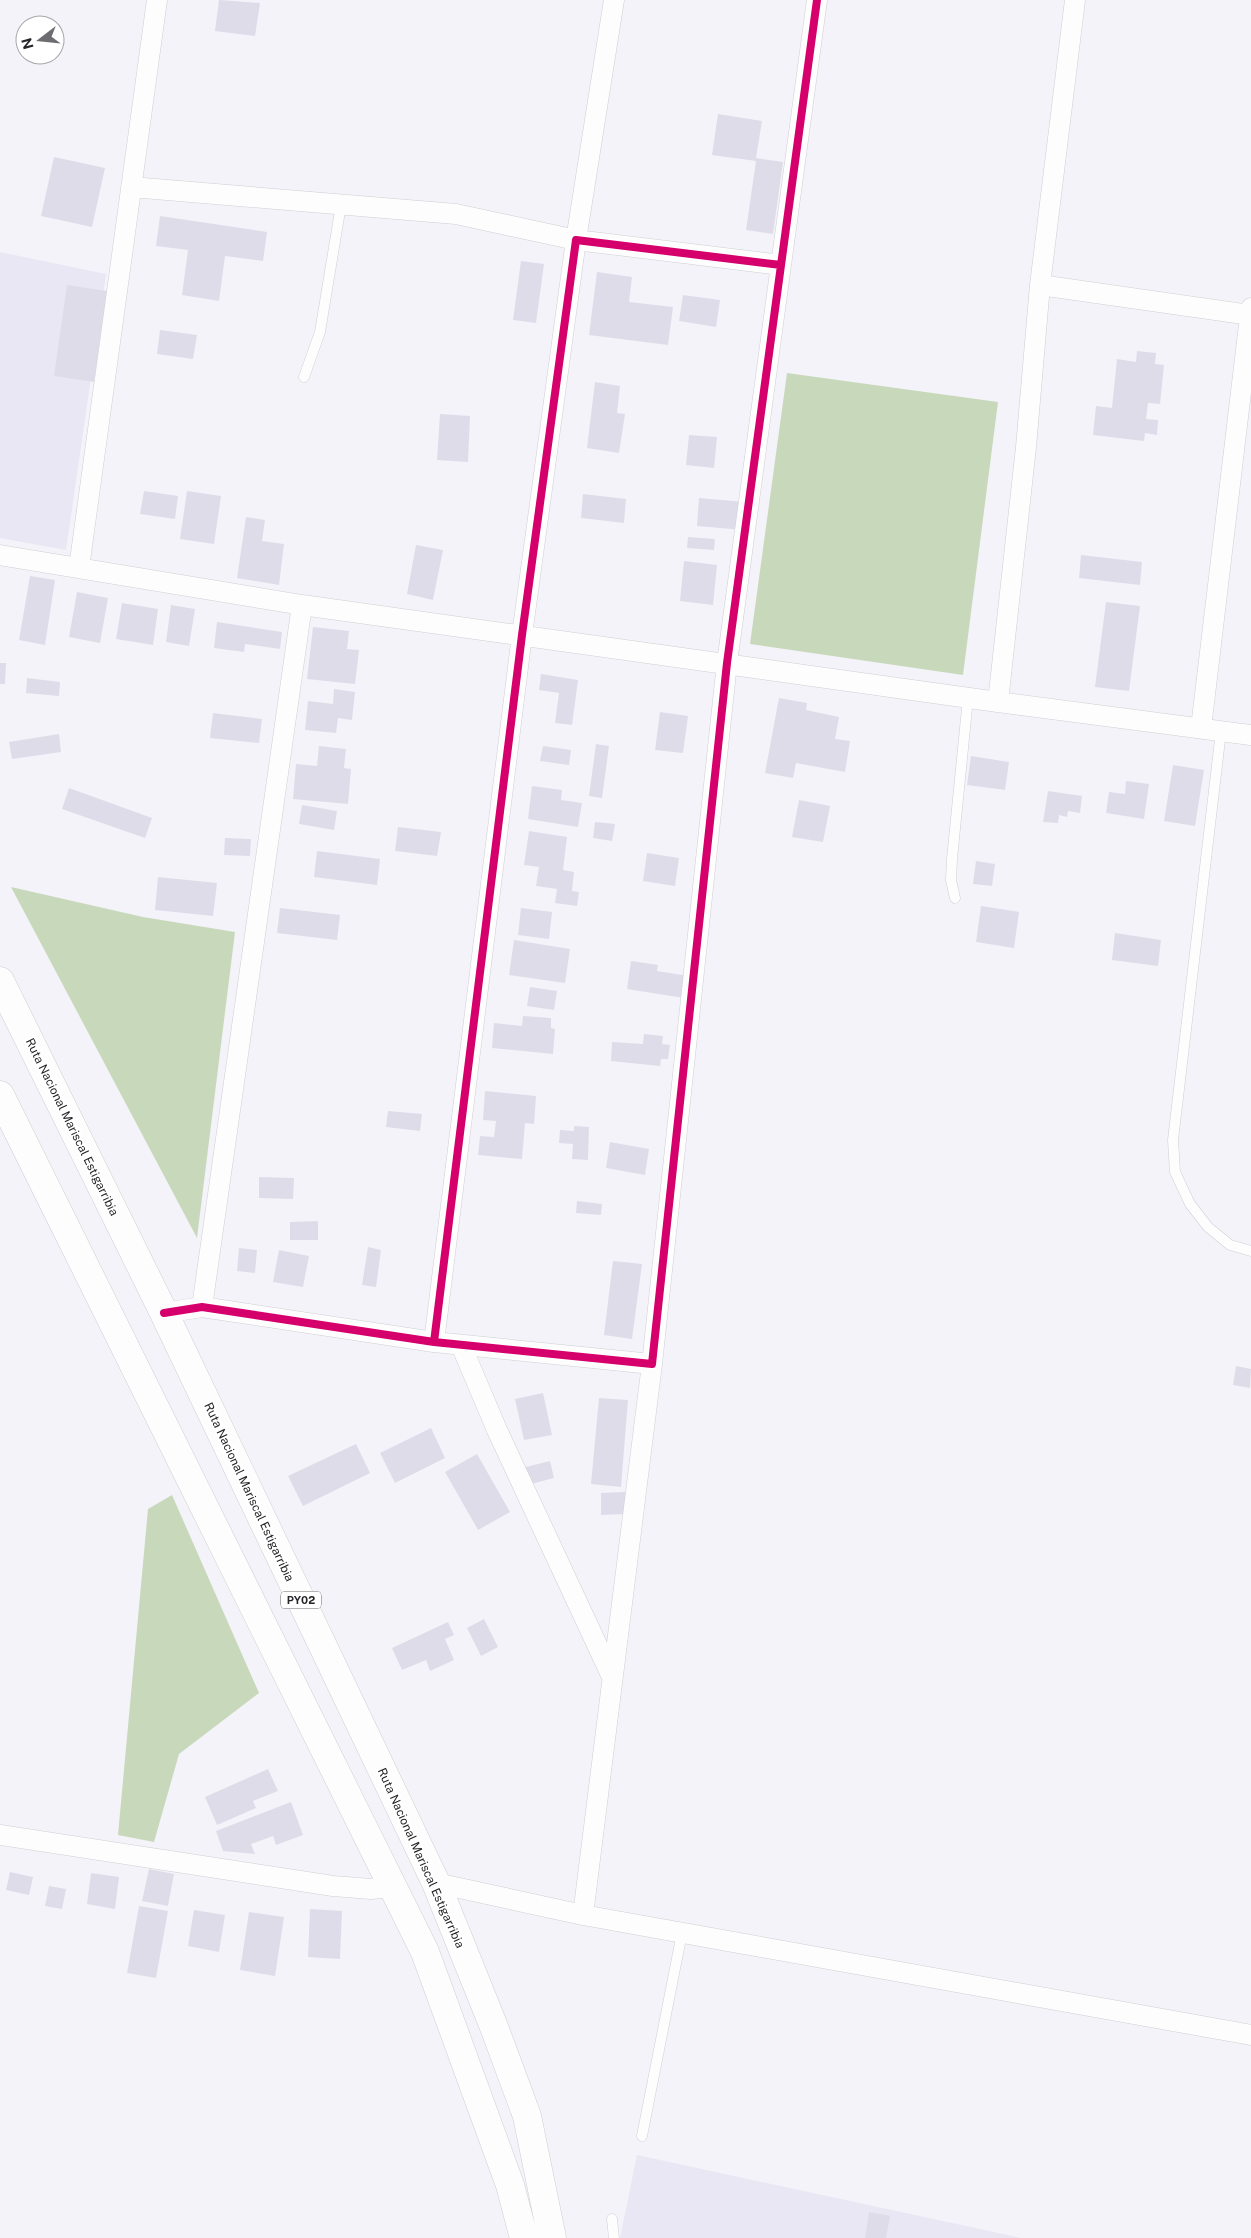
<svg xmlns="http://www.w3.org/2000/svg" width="1251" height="2238" viewBox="0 0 1251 2238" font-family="'Public Sans',sans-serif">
	<rect width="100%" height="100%" fill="#f4f3f9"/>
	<!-- built -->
	<path fill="#e9e7f3" d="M 0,252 L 106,274 L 66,550 L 0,538 Z
		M 637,2155 L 1021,2238 L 620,2238 Z"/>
	<!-- forest -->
	<path fill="#c8d9bb" d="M 787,373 L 998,402 L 963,675 L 750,644 Z
		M 11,887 L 143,917 L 235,932 L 197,1238 Z
		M 172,1495 L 259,1693 L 179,1754 L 154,1842 L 118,1835 L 148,1509 Z"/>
	<!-- building -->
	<path fill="#dfdcea" d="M 219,0 L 260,3 L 255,36 L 215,31 Z
		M 718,114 L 762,121 L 756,158 L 783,162 L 773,234 L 746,230 L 756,161 L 712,155 Z
		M 54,157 L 105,168 L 92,227 L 41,216 Z
		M 160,216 L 267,232 L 263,261 L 225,256 L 219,301 L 182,295 L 188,250 L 156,246 Z
		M 521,261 L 544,264 L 536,323 L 513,320 Z
		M 597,272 L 632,277 L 629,302 L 673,307 L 668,345 L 589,335 Z
		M 67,285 L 107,291 L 94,382 L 54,376 Z
		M 683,295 L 720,300 L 716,327 L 679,321 Z
		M 160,330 L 197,335 L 193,359 L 157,354 Z
		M 1137,351 L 1156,353 L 1155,364 L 1164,365 L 1160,404 L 1148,403 L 1146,419 L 1158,420 L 1157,435 L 1145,433 L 1144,441 L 1093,435 L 1096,406 L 1112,408 L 1117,359 L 1136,362 Z
		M 595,382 L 620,386 L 617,413 L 625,414 L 619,453 L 587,448 Z
		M 440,414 L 470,416 L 468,462 L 437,460 Z
		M 689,435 L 717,437 L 714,468 L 686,465 Z
		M 144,491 L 178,496 L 175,519 L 140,514 Z
		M 187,491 L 221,496 L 214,544 L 180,539 Z
		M 583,494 L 626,499 L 624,523 L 581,518 Z
		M 699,498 L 745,502 L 743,530 L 697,526 Z
		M 246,517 L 265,520 L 262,541 L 284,544 L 279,585 L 237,578 Z
		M 688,537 L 715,539 L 714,550 L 687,548 Z
		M 416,545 L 443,550 L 433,600 L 407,594 Z
		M 1081,555 L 1142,562 L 1140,585 L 1079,578 Z
		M 684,561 L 717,565 L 713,605 L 680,601 Z
		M 30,576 L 55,580 L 45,645 L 19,640 Z
		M 77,592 L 108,598 L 100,643 L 69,637 Z
		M 1106,602 L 1140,606 L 1129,691 L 1095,687 Z
		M 122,603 L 158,609 L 153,645 L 116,639 Z
		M 171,605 L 195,609 L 189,646 L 166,642 Z
		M 217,622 L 282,632 L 280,649 L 245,644 L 244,652 L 214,648 Z
		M 313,627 L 349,631 L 347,649 L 359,650 L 355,684 L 307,679 Z
		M 0,663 L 6,663 L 5,684 L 0,684 Z
		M 541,674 L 578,680 L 572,725 L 555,723 L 559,693 L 539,690 Z
		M 27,678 L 60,682 L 59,696 L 26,693 Z
		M 334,689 L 355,692 L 352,720 L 338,718 L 336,733 L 305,730 L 308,701 L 333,704 Z
		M 779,698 L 807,703 L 806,710 L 839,717 L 835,739 L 850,741 L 845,772 L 796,763 L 793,778 L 765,773 Z
		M 660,712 L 688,716 L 683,753 L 655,750 Z
		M 213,713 L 262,719 L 259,743 L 210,738 Z
		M 59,734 L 61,752 L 12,759 L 9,742 Z
		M 596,744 L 609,746 L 602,798 L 589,796 Z
		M 319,746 L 346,749 L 344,768 L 351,769 L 348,804 L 293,799 L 296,764 L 317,766 Z
		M 543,746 L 571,750 L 569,765 L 540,761 Z
		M 971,756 L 1009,762 L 1005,790 L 967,785 Z
		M 1173,765 L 1204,770 L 1195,826 L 1164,821 Z
		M 1126,781 L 1149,784 L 1144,819 L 1106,813 L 1109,792 L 1125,794 Z
		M 532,786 L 562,790 L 561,800 L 582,803 L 578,827 L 528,819 Z
		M 69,788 L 152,818 L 145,838 L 62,809 Z
		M 1048,791 L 1082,796 L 1080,813 L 1068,811 L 1067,817 L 1059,815 L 1058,823 L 1043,822 Z
		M 799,800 L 830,806 L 823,842 L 792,837 Z
		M 302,805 L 337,811 L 334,830 L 299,824 Z
		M 595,822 L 615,824 L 612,841 L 593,838 Z
		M 398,827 L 441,832 L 437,856 L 395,851 Z
		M 529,831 L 567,837 L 563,870 L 574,872 L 572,891 L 579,892 L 577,906 L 555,903 L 557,889 L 536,886 L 539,867 L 524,865 Z
		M 225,838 L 251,839 L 250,856 L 224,855 Z
		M 317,851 L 380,859 L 377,885 L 314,877 Z
		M 647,853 L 679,858 L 675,886 L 643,881 Z
		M 976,861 L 995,864 L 992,886 L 973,884 Z
		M 158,877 L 217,883 L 213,916 L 155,910 Z
		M 981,906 L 1019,912 L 1014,948 L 976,942 Z
		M 280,908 L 340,915 L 337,940 L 277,933 Z
		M 521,908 L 552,912 L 549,939 L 518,935 Z
		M 1115,933 L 1161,940 L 1158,966 L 1112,960 Z
		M 514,940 L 570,949 L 565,983 L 509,975 Z
		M 631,961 L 658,965 L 657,971 L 688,976 L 684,998 L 627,989 Z
		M 530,987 L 557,991 L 554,1010 L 527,1006 Z
		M 523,1016 L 551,1018 L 551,1028 L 555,1029 L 553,1054 L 492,1048 L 494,1023 L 522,1026 Z
		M 644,1034 L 663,1036 L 662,1044 L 670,1045 L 668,1059 L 661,1059 L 660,1066 L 611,1061 L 612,1042 L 643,1044 Z
		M 485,1091 L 536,1096 L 534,1124 L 525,1123 L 522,1159 L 478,1155 L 480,1136 L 494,1137 L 496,1121 L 483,1120 Z
		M 388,1111 L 422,1114 L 420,1131 L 386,1127 Z
		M 574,1126 L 589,1127 L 588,1160 L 572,1159 L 573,1144 L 559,1143 L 560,1130 L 574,1131 Z
		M 610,1142 L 649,1149 L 645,1175 L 606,1168 Z
		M 259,1177 L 294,1178 L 293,1199 L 259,1198 Z
		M 577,1201 L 602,1204 L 601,1215 L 576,1213 Z
		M 318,1221 L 318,1240 L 290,1240 L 290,1222 Z
		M 368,1247 L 381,1250 L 376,1287 L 362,1285 Z
		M 239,1248 L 257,1250 L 255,1273 L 237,1271 Z
		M 279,1250 L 309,1256 L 303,1287 L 273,1282 Z
		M 613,1261 L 642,1264 L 632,1339 L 604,1335 Z
		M 1236,1366 L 1251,1369 L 1250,1388 L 1233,1385 Z
		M 543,1393 L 552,1435 L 524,1440 L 515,1399 Z
		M 599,1398 L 628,1400 L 621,1487 L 591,1484 Z
		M 431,1428 L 445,1458 L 395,1483 L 380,1453 Z
		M 356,1444 L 370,1473 L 303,1506 L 288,1476 Z
		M 477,1454 L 510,1512 L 478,1530 L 445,1472 Z
		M 550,1461 L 554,1478 L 527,1485 L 522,1468 Z
		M 625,1492 L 625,1514 L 601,1515 L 601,1493 Z
		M 484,1619 L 498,1647 L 481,1656 L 467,1628 Z
		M 448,1622 L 454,1635 L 445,1639 L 454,1660 L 430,1671 L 426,1660 L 402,1670 L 392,1648 Z
		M 268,1769 L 278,1791 L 253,1801 L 256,1808 L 217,1825 L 205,1797 Z
		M 291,1802 L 303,1835 L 276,1845 L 273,1836 L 251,1844 L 255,1854 L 223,1851 L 216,1831 Z
		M 149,1869 L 174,1874 L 168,1906 L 142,1901 Z
		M 10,1872 L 33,1877 L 29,1895 L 6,1890 Z
		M 91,1873 L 119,1877 L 115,1909 L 87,1904 Z
		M 49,1886 L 66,1889 L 62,1909 L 45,1906 Z
		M 139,1906 L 168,1911 L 156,1978 L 127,1973 Z
		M 310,1909 L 342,1911 L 340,1959 L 308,1957 Z
		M 194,1910 L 225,1915 L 219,1952 L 188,1946 Z
		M 249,1912 L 284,1917 L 275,1976 L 240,1970 Z
		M 869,2212 L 890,2216 L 886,2238 L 865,2238 Z"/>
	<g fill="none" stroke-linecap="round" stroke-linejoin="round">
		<!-- lane casing -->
		<g stroke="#cfcfd3" stroke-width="11">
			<path id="lane" d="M 304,377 L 320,332 L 341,205
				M 1221,731 L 1173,1140 L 1175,1172 L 1190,1204 L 1208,1227 L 1230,1245 L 1251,1251
				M 955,898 L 951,880 L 952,859 L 968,698
				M 642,2136 L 682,1933
				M 612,2219 L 614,2238"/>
		</g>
		<!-- street casing -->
		<g stroke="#cfcfd3" stroke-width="21">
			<path id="street" d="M 131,187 L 456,214 L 576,240 L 614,0
				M 1040,285 L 1251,315
				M 0,555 L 302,605 L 998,702 L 1251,735
				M 79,568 L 157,0
				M 998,702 L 1026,447 L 1040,285 L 1075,0
				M 1201,728 L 1251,308
				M 202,1307 L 302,605
				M 164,1313 L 202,1307 L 434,1342 L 652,1364 L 727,663 L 817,0
				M 434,1342 L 522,635 L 576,240 L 781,265
				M 461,1345 L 497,1430 L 612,1677
				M 0,1835 L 333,1886 L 371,1889 L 391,1887
				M 436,1883 L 583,1915 L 1251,2035
				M 583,1915 L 652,1364"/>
		</g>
		<!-- highway casing -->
		<g stroke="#cfcfd3" stroke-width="29">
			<path id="highway" d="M 0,981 L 164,1313 L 436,1883 L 494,2027 L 527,2116 L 552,2238
				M 0,1095 L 425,1952 L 510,2185 L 524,2238"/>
		</g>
		<!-- lane -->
		<use href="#lane" stroke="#fdfdfe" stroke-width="10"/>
		<!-- street -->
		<use href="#street" stroke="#fdfdfe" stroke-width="20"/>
		<!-- highway -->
		<use href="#highway" stroke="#fdfdfe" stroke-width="28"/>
		<!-- cycleway casing -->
		<g stroke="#fff" stroke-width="11">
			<path id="cycleway" d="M 164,1313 L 202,1307 L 434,1342 L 652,1364 L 727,663 L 817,0
				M 434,1342 L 522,635 L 576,240 L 781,265"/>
		</g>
		<!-- cycleway -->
		<use href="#cycleway" stroke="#d6006c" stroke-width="8"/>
	</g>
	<g text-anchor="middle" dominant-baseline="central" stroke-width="4.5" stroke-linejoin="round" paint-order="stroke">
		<!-- shield labels -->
		<rect fill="#fff" stroke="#666668" stroke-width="1" x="281" y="1591.5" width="40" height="17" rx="4"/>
		<g font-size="11" font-weight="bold" fill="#252428">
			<text x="301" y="1600">PY02</text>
		</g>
		<!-- street labels -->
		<g font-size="12" fill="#252428" stroke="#fff">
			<text transform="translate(72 1127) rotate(64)">Ruta Nacional Mariscal Estigarribia</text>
			<text transform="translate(249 1492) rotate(65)">Ruta Nacional Mariscal Estigarribia</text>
			<text transform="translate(421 1858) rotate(66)">Ruta Nacional Mariscal Estigarribia</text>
		</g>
	</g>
	<!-- north arrow -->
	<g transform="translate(40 40) rotate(254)"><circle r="24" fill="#ffffff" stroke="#a8a7a9"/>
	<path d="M0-4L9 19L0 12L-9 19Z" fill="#6d6c71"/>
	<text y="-8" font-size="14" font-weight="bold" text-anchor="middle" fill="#252428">N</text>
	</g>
</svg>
